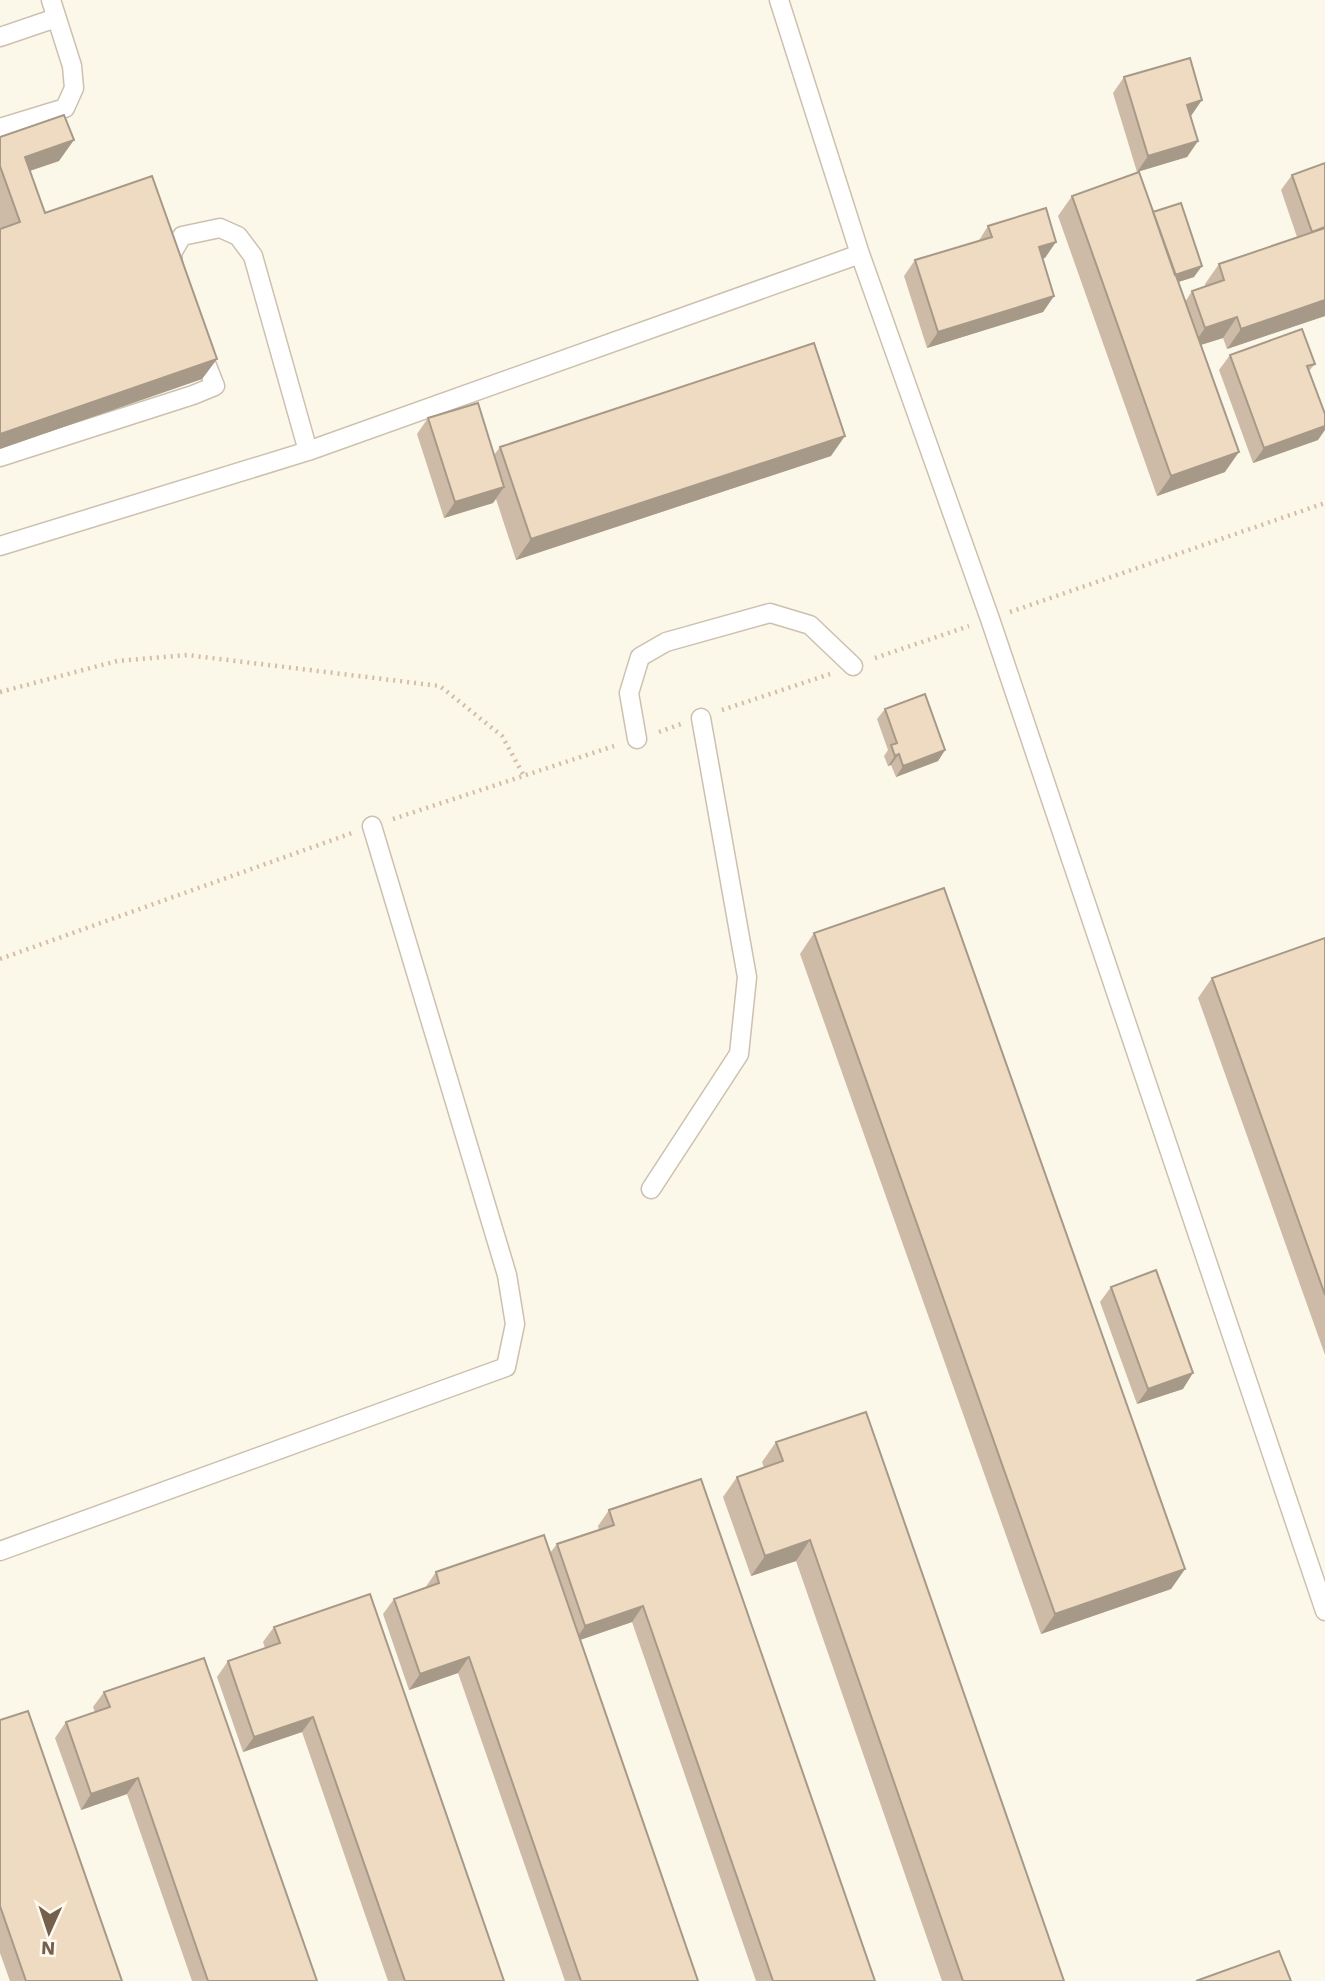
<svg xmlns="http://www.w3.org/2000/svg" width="1325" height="1981" viewBox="0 0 1325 1981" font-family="'Work Sans',sans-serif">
	<rect width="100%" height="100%" fill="#fbf7e9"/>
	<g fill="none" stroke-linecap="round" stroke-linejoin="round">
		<!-- service casing -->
		<g stroke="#cdc0af" stroke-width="21">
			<path id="service" d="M 779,0 L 860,254 L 990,619 L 1325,1611
				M 0,37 L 56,18
				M 0,128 L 65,108 L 74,88 L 72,66 L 51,0
				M 173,265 L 172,253 L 182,236 L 220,228 L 238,236 L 253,256 L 308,451
				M 0,457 L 193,395 L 215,386 L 200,348
				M 0,546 L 308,451 L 860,254
				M 637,739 L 629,693 L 640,657 L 666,642 L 770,613 L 810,625 L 853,666
				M 651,1189 L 739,1054 L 747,977 L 701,718
				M 0,1551 L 506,1367 L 515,1324 L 507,1275 L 372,826"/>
		</g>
		<!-- path -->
		<path stroke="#d5bda5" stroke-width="4.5" stroke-dasharray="2 5" stroke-linecap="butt" d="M 1010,612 L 1325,503
			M 875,658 L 969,626
			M 0,692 L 117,661 L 187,655 L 440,686 L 502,736 L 524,776
			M 722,710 L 830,674
			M 659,732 L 681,724
			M 393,819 L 614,746
			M 0,959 L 352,833"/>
		<!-- service -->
		<use href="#service" stroke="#fff" stroke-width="18"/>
	</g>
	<!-- wall -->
	<path fill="#cebba7" d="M 1124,77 L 1191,116 L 1198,141 L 1187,157 L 1137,172 L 1113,93 Z
		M 0,137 L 59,161 L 30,171 L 45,213 L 217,359 L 202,379 L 0,449 Z
		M 1325,163 L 1325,316 L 1227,349 L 1223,338 L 1200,345 L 1225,472 L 1157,496 L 1058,216 L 1072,196 L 1153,212 L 1194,277 L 1178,282 L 1185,302 L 1192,291 L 1205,287 L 1205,284 L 1219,264 L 1297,237 L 1281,190 L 1292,175 Z
		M 988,226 L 1045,258 L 1042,258 L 1054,296 L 1043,312 L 927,348 L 904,276 L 915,260 L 978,242 Z
		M 1230,355 L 1315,364 L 1309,371 L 1318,440 L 1253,463 L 1219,370 Z
		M 428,418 L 494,455 L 500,447 L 831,456 L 516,560 L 496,499 L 493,503 L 444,518 L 417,434 Z
		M 885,709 L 945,750 L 938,761 L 896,777 L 891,765 L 888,766 L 884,756 L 888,750 L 877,719 Z
		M 814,933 L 1185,1569 L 1171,1589 L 1041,1634 L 800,954 Z
		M 1325,938 L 1325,1355 L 1198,998 L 1212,978 Z
		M 1111,1287 L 1183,1389 L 1137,1404 L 1100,1302 Z
		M 776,1442 L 1064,1981 L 942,1981 L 796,1561 L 751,1576 L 723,1497 L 737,1477 L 764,1468 L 762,1462 Z
		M 609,1510 L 875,1981 L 756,1981 L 632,1622 L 580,1640 L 698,1981 L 565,1981 L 458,1673 L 409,1690 L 383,1614 L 394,1599 L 425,1588 L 436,1572 L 550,1553 L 557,1544 L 599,1530 L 598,1526 Z
		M 274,1627 L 504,1981 L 388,1981 L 302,1732 L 243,1752 L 217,1677 L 228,1661 L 265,1648 L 263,1642 Z
		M 104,1692 L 317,1981 L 192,1981 L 127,1794 L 81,1810 L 55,1738 L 66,1722 L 95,1712 L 93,1707 Z
		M 0,1720 L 122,1981 L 10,1981 L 0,1953 Z"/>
	<!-- shaded-wall -->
	<path fill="#a79988" d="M 1202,100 L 1191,116 L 1176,120 L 1187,105 Z
		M 74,140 L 59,161 L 11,177 L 25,157 Z
		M 1198,141 L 1187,157 L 1137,172 L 1148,156 Z
		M 1056,242 L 1045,258 L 1028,263 L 1039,247 Z
		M 1202,266 L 1194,277 L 1166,286 L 1173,276 Z
		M 1054,296 L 1043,312 L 927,348 L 938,332 Z
		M 1325,300 L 1325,316 L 1227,349 L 1241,329 Z
		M 1237,317 L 1223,338 L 1191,348 L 1205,328 Z
		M 217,359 L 202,379 L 0,449 L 0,434 Z
		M 1325,426 L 1325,430 L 1318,440 L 1253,463 L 1264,448 Z
		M 845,436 L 831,456 L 516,560 L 531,539 Z
		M 1239,452 L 1225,472 L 1157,496 L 1171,476 Z
		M 504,487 L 493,503 L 444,518 L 455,502 Z
		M 945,750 L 938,761 L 896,777 L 903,766 Z
		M 899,754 L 891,765 L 888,766 L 895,756 Z
		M 1193,1373 L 1183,1389 L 1137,1404 L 1148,1389 Z
		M 810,1540 L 796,1561 L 751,1576 L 765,1556 Z
		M 1185,1569 L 1171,1589 L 1041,1634 L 1055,1614 Z
		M 643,1606 L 632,1622 L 574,1642 L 585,1626 Z
		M 469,1657 L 458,1673 L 409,1690 L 420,1674 Z
		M 313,1717 L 302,1732 L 243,1752 L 254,1737 Z
		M 138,1778 L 127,1794 L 81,1810 L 91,1794 Z"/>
	<!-- building -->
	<path fill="#efdac2" stroke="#a79988" stroke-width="2" d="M 1190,58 L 1202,100 L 1187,105 L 1198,141 L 1148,156 L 1124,77 Z
		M 64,115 L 74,140 L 25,157 L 45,213 L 152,176 L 217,359 L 0,434 L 0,229 L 20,222 L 0,166 L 0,137 Z
		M 1325,163 L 1325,227 L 1312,232 L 1292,175 Z
		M 1139,172 L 1239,452 L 1171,476 L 1072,196 Z
		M 1181,203 L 1202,266 L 1175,275 L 1153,212 Z
		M 1046,208 L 1056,242 L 1039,247 L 1054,296 L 938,332 L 915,260 L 992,237 L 988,226 Z
		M 1325,228 L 1325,300 L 1241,329 L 1237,317 L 1205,328 L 1192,291 L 1224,280 L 1219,264 Z
		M 1302,329 L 1315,364 L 1307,366 L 1325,414 L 1325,426 L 1264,448 L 1230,355 Z
		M 814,343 L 845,436 L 531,539 L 500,447 Z
		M 478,403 L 504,487 L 455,502 L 428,418 Z
		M 925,694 L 945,750 L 903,766 L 899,754 L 895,756 L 891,745 L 897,743 L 885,709 Z
		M 944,888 L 1185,1569 L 1055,1614 L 814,933 Z
		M 1325,938 L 1325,1295 L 1212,978 Z
		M 1156,1270 L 1193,1373 L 1148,1389 L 1111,1287 Z
		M 866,1412 L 1064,1981 L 963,1981 L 810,1540 L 765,1556 L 737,1477 L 783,1461 L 776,1442 Z
		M 701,1479 L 875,1981 L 773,1981 L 643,1606 L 585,1626 L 557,1544 L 614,1525 L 609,1510 Z
		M 544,1535 L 698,1981 L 581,1981 L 469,1657 L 420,1674 L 394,1599 L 439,1583 L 436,1572 Z
		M 370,1594 L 504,1981 L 405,1981 L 313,1717 L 254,1737 L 228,1661 L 280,1643 L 274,1627 Z
		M 204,1658 L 317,1981 L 208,1981 L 138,1778 L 91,1794 L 66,1722 L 110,1707 L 104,1692 Z
		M 28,1711 L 122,1981 L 26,1981 L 0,1906 L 0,1720 Z
		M 1279,1951 L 1291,1981 L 1196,1981 Z"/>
	<!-- north arrow -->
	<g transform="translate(49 1932) rotate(183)" stroke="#fefaef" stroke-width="5" paint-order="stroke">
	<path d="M0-5L12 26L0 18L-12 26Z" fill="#75604e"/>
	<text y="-10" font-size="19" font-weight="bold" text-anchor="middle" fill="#75604e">N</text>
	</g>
</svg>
